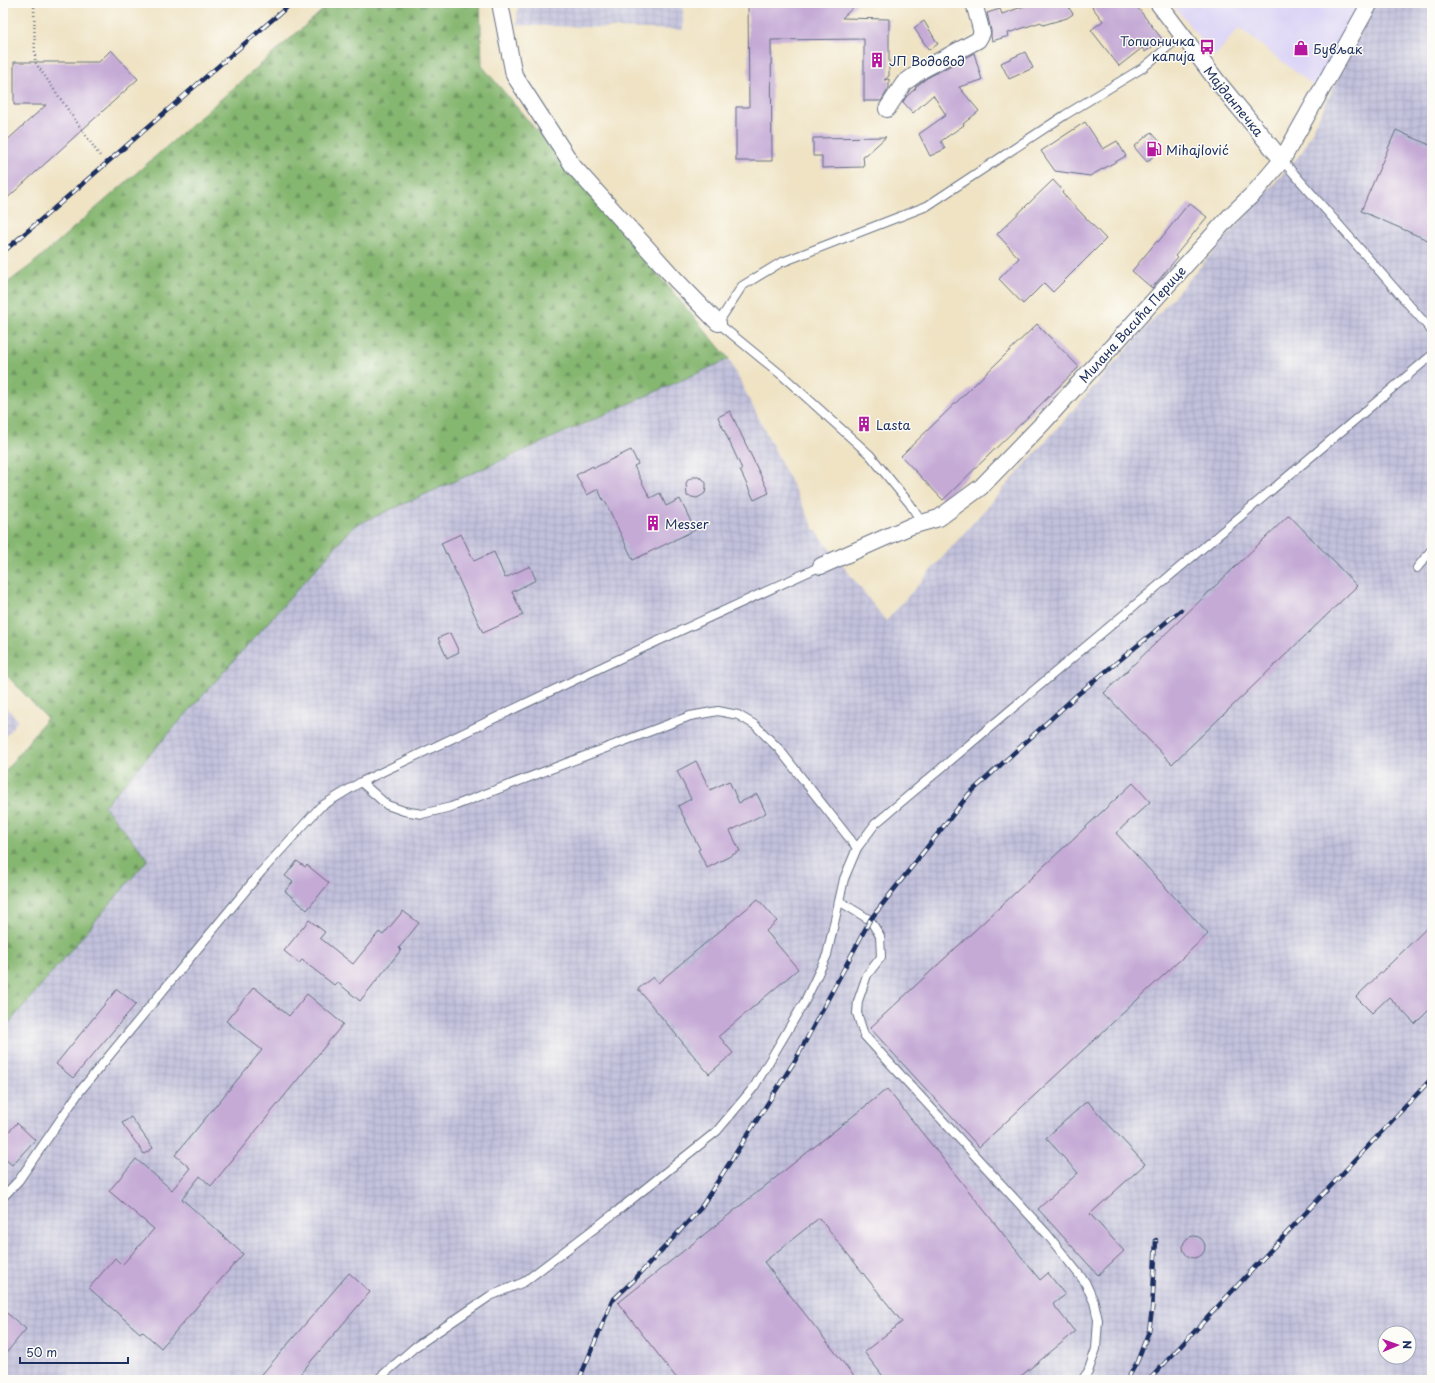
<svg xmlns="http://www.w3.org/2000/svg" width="1435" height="1383" viewBox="0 0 1435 1383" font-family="'Playpen Sans',sans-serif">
	<defs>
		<pattern id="industrial-grid" width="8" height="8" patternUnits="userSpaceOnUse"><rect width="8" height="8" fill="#c2c1dc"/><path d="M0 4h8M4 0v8" fill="none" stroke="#a6a6bf"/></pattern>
		<pattern id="forest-firs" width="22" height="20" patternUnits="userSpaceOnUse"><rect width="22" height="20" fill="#86b771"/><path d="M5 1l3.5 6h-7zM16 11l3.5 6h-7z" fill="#6d9560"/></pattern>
	</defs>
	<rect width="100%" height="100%" fill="#fdfcf7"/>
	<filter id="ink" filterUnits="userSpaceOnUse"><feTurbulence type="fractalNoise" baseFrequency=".025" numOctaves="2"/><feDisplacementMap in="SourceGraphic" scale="8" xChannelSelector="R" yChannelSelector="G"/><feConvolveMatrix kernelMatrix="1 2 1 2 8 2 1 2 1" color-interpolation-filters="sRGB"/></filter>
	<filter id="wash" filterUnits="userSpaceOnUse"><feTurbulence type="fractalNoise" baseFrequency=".012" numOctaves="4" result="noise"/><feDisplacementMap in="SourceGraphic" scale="16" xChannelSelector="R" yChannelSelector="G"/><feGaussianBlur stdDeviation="0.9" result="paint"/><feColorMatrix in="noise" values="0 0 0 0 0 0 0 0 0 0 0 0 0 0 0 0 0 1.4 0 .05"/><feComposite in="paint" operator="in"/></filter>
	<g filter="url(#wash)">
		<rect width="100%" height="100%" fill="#efe3c4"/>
		<!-- built -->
		<path fill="#ddd5f6" d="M 1171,3 L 1365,3 L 1316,88 L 1239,28 L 1215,56 Z"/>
		<!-- industrial -->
		<path fill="url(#industrial-grid)" fill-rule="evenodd" d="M 518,3 L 683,3 L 683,30 L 517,25 Z
			M 1375,3 L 1432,3 L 1432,1380 L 3,1380 L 3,1030 L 148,859 L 104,806 L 343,521 L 511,457 L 729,359 L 814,528 L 886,621 L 1302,152 ZM 1385,1333 L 1409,1333 L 1409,1357 L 1385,1357 Z
			M 3,704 L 18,720 L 3,740 Z"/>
		<!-- forest -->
		<path fill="url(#forest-firs)" stroke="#507368" d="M 331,3 L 480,3 L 482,66 L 729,359 L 354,526 L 104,806 L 148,859 L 3,1030 L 3,774 L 47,718 L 3,671 L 3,286 L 30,266 Z"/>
		<g id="blocks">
			<!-- building -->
			<path fill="#c5aad6" d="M 748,3 L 858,3 L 842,18 L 889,19 L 889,76 L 884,80 L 889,79 L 889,88 L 881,101 L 864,101 L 864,39 L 771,40 L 772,161 L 736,161 L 736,107 L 749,107 Z
				M 1033,3 L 1066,3 L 1073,14 L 1067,18 L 1043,25 L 1041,22 L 1008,33 L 1009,36 L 992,41 L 991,36 L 991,31 L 987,13 L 1000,9 L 1002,14 Z
				M 1089,3 L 1134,3 L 1162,39 L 1145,52 L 1142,48 L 1119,66 L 1091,30 L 1103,21 Z
				M 924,21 L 938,44 L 929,50 L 914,28 Z
				M 111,50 L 138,79 L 3,202 L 3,144 L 46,105 L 14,105 L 14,62 L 99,62 Z
				M 1025,52 L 1033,68 L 1009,79 L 1001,63 Z
				M 974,53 L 982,80 L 959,87 L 979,111 L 963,124 L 964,125 L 941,141 L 945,149 L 930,156 L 919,134 L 946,115 L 933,95 L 913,113 L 903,102 L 906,97 L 916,88 L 915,87 L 927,78 Z
				M 1085,122 L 1103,149 L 1117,141 L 1126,156 L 1090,176 L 1055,171 L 1041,151 Z
				M 1396,130 L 1432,146 L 1432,242 L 1361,211 Z
				M 1151,132 L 1164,146 L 1147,162 L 1134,147 Z
				M 886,137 L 866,155 L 863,155 L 864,167 L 822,168 L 822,156 L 813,156 L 813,138 Z
				M 1053,180 L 1063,191 L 1062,193 L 1106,239 L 1053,292 L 1044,283 L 1023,304 L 999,279 L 1019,258 L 997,234 Z
				M 1189,203 L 1207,217 L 1175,256 L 1177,258 L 1152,288 L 1132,271 L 1157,241 L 1158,242 Z
				M 1037,324 L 1079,367 L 943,500 L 901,456 Z
				M 730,411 L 769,493 L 754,500 L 740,470 L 742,469 L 718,417 Z
				M 631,450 L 638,464 L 634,466 L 650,498 L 660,493 L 666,506 L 680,499 L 695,530 L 633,560 L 605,501 L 604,502 L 598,489 L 587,495 L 576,475 L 593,466 L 594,468 Z
				M 693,477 L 698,477 L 703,479 L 706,483 L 706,488 L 705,493 L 701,496 L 697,498 L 687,496 L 686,483 L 688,480 Z
				M 1289,515 L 1357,586 L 1172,764 L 1104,693 Z
				M 461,534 L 474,561 L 494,552 L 505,578 L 530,566 L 536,580 L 512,592 L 523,615 L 483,633 L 447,553 L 446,554 L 441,543 Z
				M 450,633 L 459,652 L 447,658 L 438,638 Z
				M 696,761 L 710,790 L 729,781 L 739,803 L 757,794 L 766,813 L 730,831 L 740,851 L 707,868 L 698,850 L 700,849 L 678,806 L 691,799 L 677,771 Z
				M 1133,783 L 1150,802 L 1116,833 L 1208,934 L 979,1147 L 870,1028 Z
				M 297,861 L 305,867 L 307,865 L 329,883 L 307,910 L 285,891 L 293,882 L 285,876 Z
				M 758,899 L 777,921 L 766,931 L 798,969 L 719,1036 L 733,1053 L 709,1074 L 638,989 L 653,977 L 658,983 Z
				M 403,911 L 419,923 L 399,948 L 401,950 L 360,1001 L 337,982 L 334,985 L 302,960 L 299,963 L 284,951 L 309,920 L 325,932 L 320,938 L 353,964 L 379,932 L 383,935 Z
				M 1432,923 L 1432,1007 L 1415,1024 L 1389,997 L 1372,1013 L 1356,997 Z
				M 254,987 L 289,1016 L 307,994 L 343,1024 L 211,1186 L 200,1176 L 182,1199 L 243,1254 L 161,1348 L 142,1331 L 140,1333 L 89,1288 L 115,1258 L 122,1265 L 154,1229 L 109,1191 L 136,1159 L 172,1190 L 190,1168 L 175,1155 L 262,1050 L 226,1021 Z
				M 117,989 L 136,1004 L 73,1078 L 56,1064 Z
				M 887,1089 L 1040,1280 L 1048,1273 L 1065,1295 L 1053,1304 L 1075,1332 L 1016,1380 L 886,1380 L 864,1352 L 902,1322 L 819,1218 L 764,1262 L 857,1380 L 678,1380 L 618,1303 Z
				M 1087,1101 L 1145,1164 L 1090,1214 L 1124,1251 L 1098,1275 L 1038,1209 L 1078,1173 L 1046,1138 Z
				M 131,1117 L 153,1148 L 144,1154 L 122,1123 Z
				M 17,1123 L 35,1140 L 12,1165 L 3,1157 L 3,1138 Z
				M1183 1247a11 11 0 1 1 22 0a11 11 0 1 1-22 0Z
				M 349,1273 L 370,1292 L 295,1380 L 257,1380 Z
				M 3,1310 L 26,1329 L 3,1357 Z"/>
		</g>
	</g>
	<g filter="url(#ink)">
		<use href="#blocks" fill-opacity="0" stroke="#656e82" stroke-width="1"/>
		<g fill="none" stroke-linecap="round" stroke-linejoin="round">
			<!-- lane casing -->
			<g stroke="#656e82" stroke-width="10">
				<path id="lane" d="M 1282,160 L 1432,331
					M 922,523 L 910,504 L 870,455 L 784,377 L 718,323 L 742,286 L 780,263 L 927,206 L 1065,115 L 1144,67 L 1182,35
					M 1417,568 L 1432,549
					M 361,782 L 387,805 L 404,811 L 422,814 L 451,807 L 690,716 L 718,711 L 738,715 L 755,725 L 779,749 L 857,848
					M 839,901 L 870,920 L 880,936 L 881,957 L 867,975 L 858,1001 L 857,1013 L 864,1035 L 1047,1234 L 1085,1282 L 1094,1302 L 1098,1320 L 1096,1349 L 1088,1372 L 1082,1380
					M 3,1197 L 19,1180 L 80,1091 L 261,872 L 320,807 L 361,782 L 606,665 L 821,566
					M 377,1380 L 415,1347 L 490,1296 L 524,1282 L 616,1212 L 717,1131 L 754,1087 L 805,1001 L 827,955 L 844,879 L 857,848 L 875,824 L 1432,355"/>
			</g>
			<!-- street casing -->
			<g stroke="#656e82" stroke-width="18">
				<path id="street" d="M 500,3 L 514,75 L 573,166 L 676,280 L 718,323
					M 1158,3 L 1217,81 L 1282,160
					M 887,109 L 904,83 L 922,70 L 978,40 L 982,33 L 974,3
					M 821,566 L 911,526 L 939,518 L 981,487 L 1043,423 L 1230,216 L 1255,192 L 1282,160 L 1370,3"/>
			</g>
			<!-- path -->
			<path stroke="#656e82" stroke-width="2.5" stroke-dasharray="1 3" stroke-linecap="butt" d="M 34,3 L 35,62 L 100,156"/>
			<!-- lane -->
			<use href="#lane" stroke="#fff" stroke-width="8"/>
			<!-- street -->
			<use href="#street" stroke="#fff" stroke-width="16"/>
			<!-- rail casing -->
			<g stroke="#1b2f5e" stroke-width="4.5">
				<path id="rail" d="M 3,252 C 100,170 195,85 292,3
					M 579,1380 L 612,1301 L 635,1279 L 700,1209 L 796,1059 L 870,920 L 969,794 L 1077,695 L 1181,610
					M 1127,1380 L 1137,1362 L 1149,1331 L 1152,1310 L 1156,1240
					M 1149,1380 L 1432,1078"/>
			</g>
			<!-- rail -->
			<use href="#rail" stroke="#fdfcf7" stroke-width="3" stroke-dasharray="9" stroke-linecap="butt"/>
		</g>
	</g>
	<!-- icons -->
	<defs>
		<g id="bus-bare" transform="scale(1.2)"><path d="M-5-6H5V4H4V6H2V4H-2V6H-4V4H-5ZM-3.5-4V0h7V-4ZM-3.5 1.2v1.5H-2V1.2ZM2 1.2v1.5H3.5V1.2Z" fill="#b5179e" stroke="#fdfcf7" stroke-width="2.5" paint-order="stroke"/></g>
		<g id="shop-bare" transform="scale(1.2)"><path d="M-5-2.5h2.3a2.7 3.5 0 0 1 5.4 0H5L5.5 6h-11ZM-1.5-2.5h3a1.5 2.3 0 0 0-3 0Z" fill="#b5179e" stroke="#fdfcf7" stroke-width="2.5" paint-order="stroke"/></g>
		<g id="building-bare" transform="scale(1.2)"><path d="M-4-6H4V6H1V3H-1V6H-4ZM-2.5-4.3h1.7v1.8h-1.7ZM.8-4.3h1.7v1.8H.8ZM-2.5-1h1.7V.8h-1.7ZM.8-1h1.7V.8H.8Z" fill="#b5179e" stroke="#fdfcf7" stroke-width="2.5" paint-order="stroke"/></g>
		<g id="fuel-bare" transform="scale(1.2)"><path d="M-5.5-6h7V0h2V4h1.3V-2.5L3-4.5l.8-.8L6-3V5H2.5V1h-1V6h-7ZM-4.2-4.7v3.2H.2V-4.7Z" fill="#b5179e" stroke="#fdfcf7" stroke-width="2.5" paint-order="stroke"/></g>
	</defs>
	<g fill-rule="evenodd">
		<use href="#bus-bare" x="1207" y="47"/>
		<use href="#shop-bare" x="1301" y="48"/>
		<use href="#building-bare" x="877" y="60"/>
		<use href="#fuel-bare" x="1154" y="149"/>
		<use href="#building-bare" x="864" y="424"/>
		<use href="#building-bare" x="653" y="523"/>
	</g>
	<g text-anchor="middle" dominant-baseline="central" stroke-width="3" stroke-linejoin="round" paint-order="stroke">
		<!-- poi labels -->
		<g font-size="13" fill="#1b2f5e" stroke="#fdfcf7" text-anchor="start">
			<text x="1195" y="40" text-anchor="end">Топионичка<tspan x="1195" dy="15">капија</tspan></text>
			<text x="1313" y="48">Бувљак</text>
			<text x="889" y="60">ЈП Водовод</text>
			<text x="1166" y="149">Mihajlović</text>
			<text x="876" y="424">Lasta</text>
			<text x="665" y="523">Messer</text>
		</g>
		<!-- street labels -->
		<g font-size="13" fill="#1b2f5e" stroke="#fdfcf7">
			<text transform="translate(1234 101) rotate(51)">Мајданпечка</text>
			<text transform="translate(1132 324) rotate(-48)">Милана Васића Перице</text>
		</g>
	</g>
	<!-- margin -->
	<rect width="1435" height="1383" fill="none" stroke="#fdfcf7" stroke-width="16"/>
	<!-- north arrow -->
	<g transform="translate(1397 1345) rotate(88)"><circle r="19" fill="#fdfcf7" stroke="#a3aaba"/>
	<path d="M0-3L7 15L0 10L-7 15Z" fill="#b5179e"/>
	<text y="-6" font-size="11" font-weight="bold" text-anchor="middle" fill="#1b2f5e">N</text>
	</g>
	<!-- scale -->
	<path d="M20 1357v6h108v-6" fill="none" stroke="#1b2f5e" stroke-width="2"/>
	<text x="26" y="1357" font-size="12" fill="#1b2f5e" stroke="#fdfcf7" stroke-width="3" paint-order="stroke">50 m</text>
</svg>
